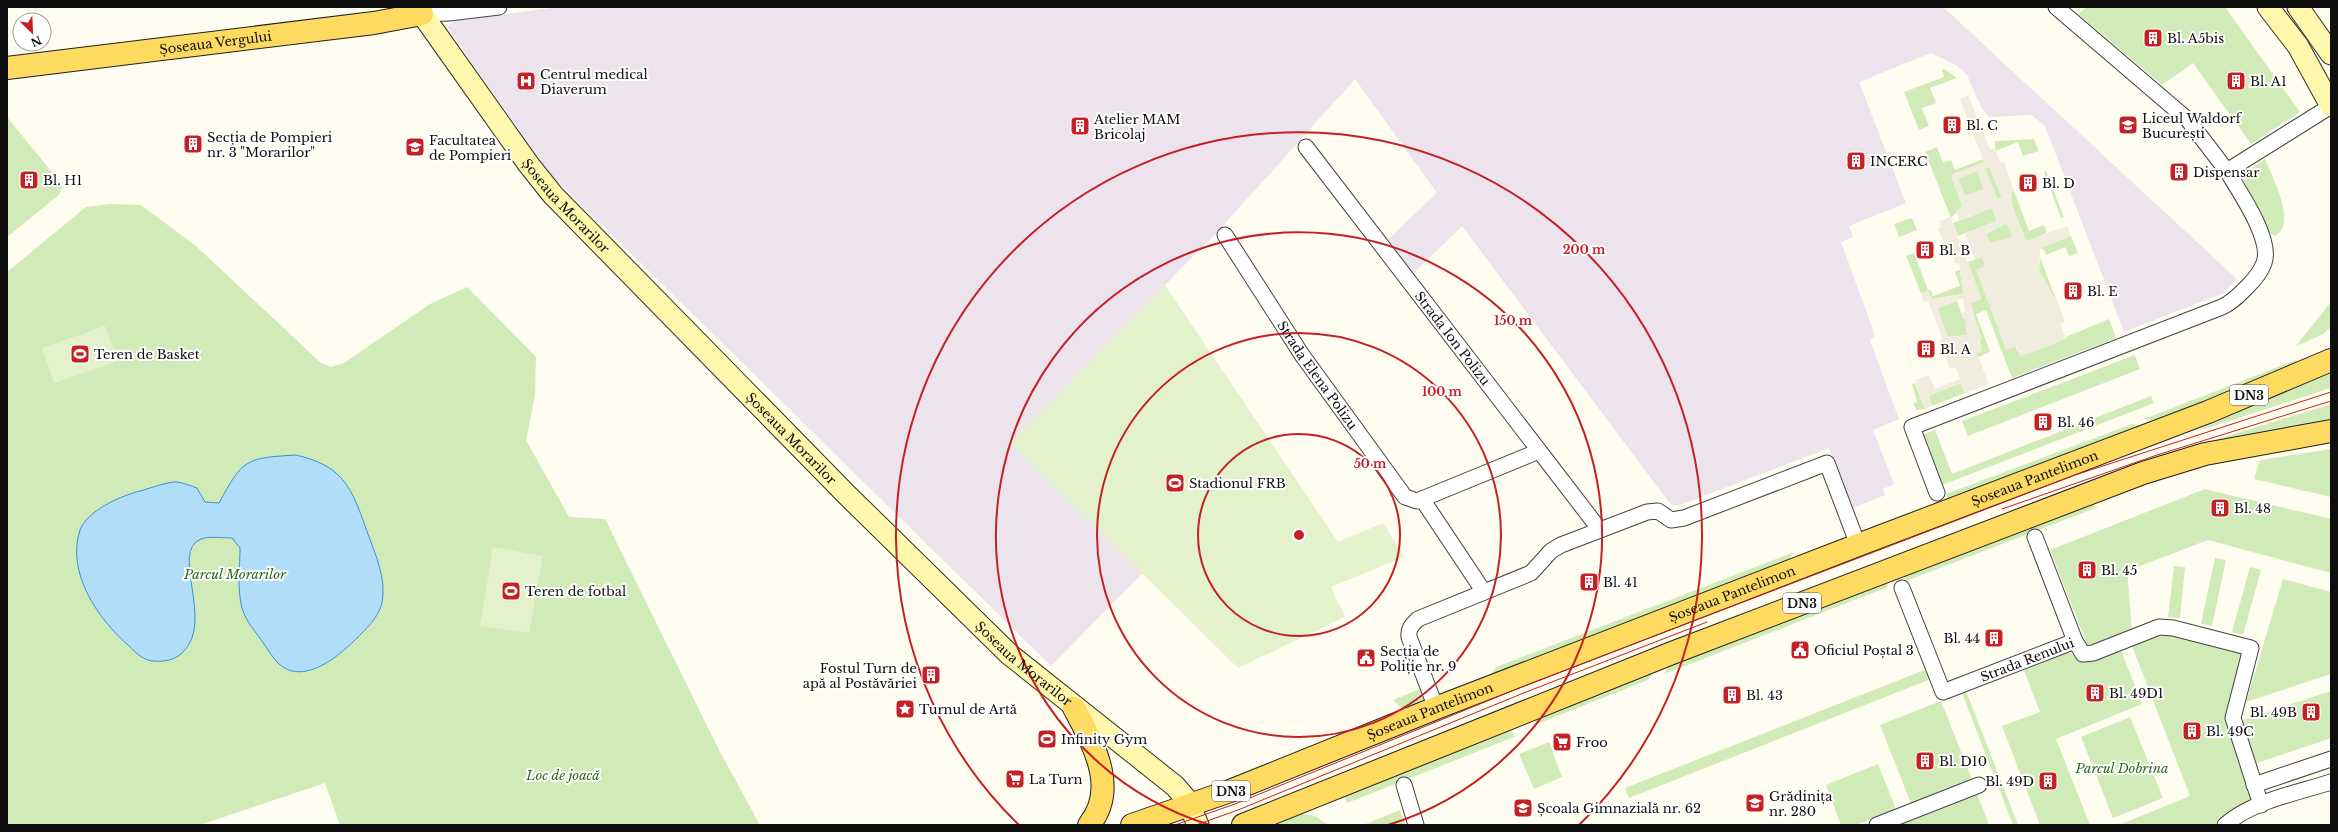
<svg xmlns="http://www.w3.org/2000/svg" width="2338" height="832" viewBox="0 0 2338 832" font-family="'Libre Baskerville',serif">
	<rect width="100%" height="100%" fill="#fffcf0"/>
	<!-- industrial -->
	<path fill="#ece3ed" d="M 559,7 L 1943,7 L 2237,279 L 2224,293 L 2124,332 L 2045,126 L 2032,115 L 1989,117 L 1981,107 L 1967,75 L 1956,65 L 1931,53 L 1859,82 L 1906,203 L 1849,226 L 1853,237 L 1841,242 L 1875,335 L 1870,341 L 1899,419 L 1873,430 L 1894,484 L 1883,489 L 1885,495 L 1853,508 L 1829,448 L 1680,505 L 1673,505 L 1668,501 L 1462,226 L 1413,274 L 1387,240 L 1437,193 L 1355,79 L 1219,230 L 1010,443 L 1143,573 L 1051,666 L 550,174 L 447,27 L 455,21 Z"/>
	<!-- green -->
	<path fill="#d1ebb8" d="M 2087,7 L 2225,7 L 2300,112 L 2251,144 L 2193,63 L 2162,85 L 2078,14 Z
		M 1945,69 L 1957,78 L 1930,88 L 1936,103 L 1922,108 L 1929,126 L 1919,130 L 1904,92 L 1944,77 L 1942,70 Z
		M 7,117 L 60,182 L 62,188 L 59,195 L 7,237 Z
		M 2034,139 L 2039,151 L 2023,156 L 2018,142 L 1995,151 L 1995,141 Z
		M 1937,147 L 1943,163 L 1951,160 L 1955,170 L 1983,159 L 1984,162 L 1951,175 L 1962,206 L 1951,218 L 1925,152 Z
		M 2265,159 C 2272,177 2298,223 2275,236 L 2270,233 L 2241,175 Z
		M 1989,166 L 2002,198 L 1997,199 L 1985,168 Z
		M 1977,171 L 1984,189 L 1965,196 L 1958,179 Z
		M 2046,171 L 2064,218 L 2061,218 L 2044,172 Z
		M 2014,191 L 2029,231 L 2044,225 L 2047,233 L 2026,241 L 2012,205 L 2012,192 Z
		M 110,204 L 141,205 L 196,246 L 321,363 L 331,367 L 344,363 L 430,304 L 467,287 L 536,357 L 535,395 L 526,440 L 569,517 L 605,519 L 720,752 L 760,825 L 340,825 L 325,783 L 200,825 L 7,825 L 7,272 L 86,207 Z
		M 1992,208 L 1997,221 L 1958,236 L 1953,223 Z
		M 1912,218 L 1917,230 L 1899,237 L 1894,224 Z
		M 2006,223 L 2014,237 L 1990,243 L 1986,234 Z
		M 2071,236 L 2078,253 L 2069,256 L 2065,247 L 2046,255 L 2044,250 L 2040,248 Z
		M 1914,253 L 1928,290 L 1931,290 L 1933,296 L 1960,286 L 1955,272 L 1960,270 L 1963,294 L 1932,299 L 1928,291 L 1921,293 L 1906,256 Z
		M 1982,257 L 1986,267 L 1977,270 L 2020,356 L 2109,319 L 2116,338 L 2012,378 L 1986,310 L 1976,314 L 1990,352 L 1978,357 L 1977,353 L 1982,351 L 1971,303 L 1981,299 L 1968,262 Z
		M 2040,257 L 2057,302 L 2055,302 L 2039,270 Z
		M 1957,301 L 1963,319 L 1965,318 L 1967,335 L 1948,337 L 1937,308 Z
		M 2331,302 L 2331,327 L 2323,334 L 2295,347 Z
		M 2135,355 L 2140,369 L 1968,436 L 1962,421 Z
		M 2296,360 L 2300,370 L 2162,423 L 2144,419 Z
		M 2331,364 L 2331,388 L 2195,432 Z
		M 1915,383 L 1925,409 L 1917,410 L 1913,404 L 1917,402 L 1912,384 Z
		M 1961,383 L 1965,393 L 1932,406 L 1928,396 Z
		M 2151,396 L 2154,403 L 1942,485 L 1922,435 L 1935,430 L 1952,474 Z
		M 2331,404 L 2331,425 L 2199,445 Z
		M 2132,424 L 2151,428 L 1950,504 L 1946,494 Z
		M 2331,449 L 2331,497 L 2254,479 L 2260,460 Z
		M 2205,489 L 2331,519 L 2331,573 L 2208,540 L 2127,571 L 2132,631 L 2089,649 L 2050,550 Z
		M 2082,501 L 2098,507 L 1906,581 L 1902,570 Z
		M 1794,552 L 1781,570 L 1484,685 L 1496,667 Z
		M 2215,558 L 2226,560 L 2212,626 L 2201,624 Z
		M 2174,566 L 2185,567 L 2180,618 L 2168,617 Z
		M 2250,567 L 2261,570 L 2243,635 L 2232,632 Z
		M 1884,577 L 1888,587 L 1664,674 L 1675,658 Z
		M 2283,579 L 2331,592 L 2331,674 L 2246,702 Z
		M 2170,634 L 2244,652 L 2226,720 L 2253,804 L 2222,818 L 2215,825 L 2119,825 L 2190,796 L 2132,646 L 2162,635 Z
		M 2120,648 L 2142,704 L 2056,739 L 2090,825 L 2040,825 L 2002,726 L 2040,712 L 2023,668 L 2066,651 L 2086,662 Z
		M 1658,664 L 1648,680 L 1537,724 L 1534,713 Z
		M 1927,669 L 1931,679 L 1629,798 L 1625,788 Z
		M 1425,687 L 1433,707 L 1406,712 L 1393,700 Z
		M 1966,691 L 2018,825 L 2013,825 L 1962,693 Z
		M 2331,691 L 2331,738 L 2254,764 L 2240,721 Z
		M 1941,701 L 1973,782 L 1912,806 L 1880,725 Z
		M 2130,717 L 2163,798 L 2113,818 L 2081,737 Z
		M 1508,723 L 1514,737 L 1347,803 L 1341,789 Z
		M 1549,742 L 1562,777 L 1534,789 L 1519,754 Z
		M 1878,764 L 1896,809 L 1856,825 L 1841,825 L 1826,785 Z
		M 1976,791 L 1989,825 L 1891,825 Z
		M 1400,810 L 1406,825 L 1363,825 Z
		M 1302,814 L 1315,816 L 1328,825 L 1277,825 L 1286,818 Z"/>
	<!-- pitch -->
	<path fill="#e3f2ca" d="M 1165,285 L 1338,542 L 1383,523 L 1404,557 L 1331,587 L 1345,617 L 1238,668 L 1010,443 Z
		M 105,326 L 118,361 L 54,383 L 42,348 Z
		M 493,547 L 543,556 L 529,633 L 480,626 Z"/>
	<!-- plaza -->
	<path fill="#f0ecde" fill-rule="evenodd" d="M 1968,95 L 1990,150 L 1995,148 L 2000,163 L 2004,162 L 2014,191 L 2012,192 L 2012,205 L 2026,241 L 2067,226 L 2071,236 L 2040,248 L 2039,270 L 2059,306 L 2065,322 L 2060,324 L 2066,339 L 2020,357 L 2016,346 L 2006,350 L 1976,270 L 1985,266 L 1982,257 L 1975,259 L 1965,234 L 1997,221 L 1992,208 L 1959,220 L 1956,212 L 1962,206 L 1951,175 L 1984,162 L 1960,99 ZM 1989,167 L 2002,198 L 1998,199 L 1985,168 ZM 1977,171 L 1984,189 L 1965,196 L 1958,179 ZM 2006,223 L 2013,237 L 1990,243 L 1986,233 Z
		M 1950,217 L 1982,299 L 1971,303 L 1972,311 L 1982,339 L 1978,341 L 1982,351 L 1977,354 L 1989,384 L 1965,393 L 1960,383 L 1929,396 L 1932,406 L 1925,409 L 1915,380 L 1929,375 L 1935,389 L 1960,379 L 1955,367 L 1950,369 L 1939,340 L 1943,339 L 1928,301 L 1924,302 L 1921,293 L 1928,291 L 1932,299 L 1963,294 L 1959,263 L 1956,264 L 1949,246 L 1945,247 L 1938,228 L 1941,227 L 1939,221 ZM 1963,298 L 1965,312 L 1961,313 L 1963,319 L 1965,319 L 1967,335 L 1948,337 L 1937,309 Z"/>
	<!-- water -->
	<path fill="#b2ddf9" stroke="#3691d3" d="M 296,455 C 339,465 350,483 364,523 C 371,544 384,570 383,593 C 383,613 370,625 357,638 C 339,656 303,687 278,663 C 273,658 268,650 264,644 C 256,632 246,622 242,608 C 237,589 240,567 240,548 L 232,538 C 223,538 209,536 201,539 C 169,552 216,622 182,653 C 175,660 164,662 154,661 C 144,661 136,653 129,646 C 98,619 66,573 80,530 C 87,511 119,497 136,492 C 146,490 168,481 177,482 C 184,483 191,486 197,488 L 205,502 L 219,503 C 243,459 245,458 296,455 Z"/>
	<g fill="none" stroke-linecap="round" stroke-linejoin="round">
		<!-- street casing -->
		<g stroke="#414141" stroke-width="17">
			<g id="street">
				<path d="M 2056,7 L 2188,120 L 2227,171 L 2331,106"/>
				<path d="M 422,14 L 449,13 L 499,7"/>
				<path id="s1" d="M 1306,147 L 1600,530"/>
				<path id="s2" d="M 1225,235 L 1302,355 L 1405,497 L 1417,501 L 1539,451"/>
				<path d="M 1937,493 L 1912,427 L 2222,307 C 2233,302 2240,294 2248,286 C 2254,280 2261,271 2264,263 C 2273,240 2239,191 2227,171"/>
				<path d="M 1422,499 L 1484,592"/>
				<path d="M 2035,537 L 2075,641 L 2083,654 L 2093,653 L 2159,627 L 2173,628 L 2251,648 L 2233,718 L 2261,805"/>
				<path id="s3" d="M 1902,588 L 1943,692 L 2075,641"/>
				<path d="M 1436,708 L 1409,637 C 1408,628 1412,625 1418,619 L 1531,573 L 1551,551 L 1561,545 L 1647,512 L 1658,511 L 1671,520 L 1684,518 L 1827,463 L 1858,545"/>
				<path d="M 1404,785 L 1416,825"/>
				<path d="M 2254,785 L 2331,759"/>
				<path d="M 1877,825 L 1979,785"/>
				<path d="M 2225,825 C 2252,801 2297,793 2331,782"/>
			</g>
		</g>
		<!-- secondary casing -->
		<g stroke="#303030" stroke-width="23">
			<g id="secondary">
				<path d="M 2268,7 L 2298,46 L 2331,106"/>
				<path d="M 2298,7 L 2331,54"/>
				<path id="s4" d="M 422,14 L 529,165 L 553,195 L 846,494 L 1009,654 L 1175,786 L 1187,800 L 1198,825"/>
			</g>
		</g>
		<!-- primary casing -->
		<g stroke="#1f1f1f" stroke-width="24">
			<g id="primary">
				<path id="s5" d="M 7,68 L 374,23 L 422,14 L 418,7"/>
				<path d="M 1074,708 C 1093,744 1119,788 1089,825"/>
				<path id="s6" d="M 1132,825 L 1230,791 L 1436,708 L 1858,545 L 2208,412 L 2331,360"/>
				<path d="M 1243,825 L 1672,653 L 2143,473 L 2205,454 L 2331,431"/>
			</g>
		</g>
		<!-- street -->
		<use href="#street" stroke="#fff" stroke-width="15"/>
		<!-- secondary -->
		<use href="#secondary" stroke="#fff7ab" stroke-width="21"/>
		<!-- primary -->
		<use href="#primary" stroke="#feda61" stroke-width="22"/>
		<!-- tram -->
		<path stroke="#c52025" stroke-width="1" d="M 2002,509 L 2157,455 L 2331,401
			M 1175,825 L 1235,804 L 1524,686 L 2075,475 L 2331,392
			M 1196,825 L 1238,810 L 1526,692 L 1707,622"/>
	</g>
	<!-- distance rings -->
	<g fill="none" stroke="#c52025" stroke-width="2">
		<circle cx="1299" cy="535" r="101"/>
		<circle cx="1299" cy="535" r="202"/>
		<path d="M1210 825A303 303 0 1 1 1388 825"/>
		<path d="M1019 825A403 403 0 1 1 1579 825"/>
	</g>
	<!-- icons -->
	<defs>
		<g id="building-square" transform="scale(1)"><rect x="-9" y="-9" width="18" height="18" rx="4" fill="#c52025" stroke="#fff"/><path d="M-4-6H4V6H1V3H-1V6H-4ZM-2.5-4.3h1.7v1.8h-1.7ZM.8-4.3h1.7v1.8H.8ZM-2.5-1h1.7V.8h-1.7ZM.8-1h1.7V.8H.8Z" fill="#fff"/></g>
		<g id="hospital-square" transform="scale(1)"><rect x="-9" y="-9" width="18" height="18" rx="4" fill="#c52025" stroke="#fff"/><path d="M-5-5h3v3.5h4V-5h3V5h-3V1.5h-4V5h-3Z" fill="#fff"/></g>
		<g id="school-square" transform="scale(1)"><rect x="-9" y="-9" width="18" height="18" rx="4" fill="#c52025" stroke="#fff"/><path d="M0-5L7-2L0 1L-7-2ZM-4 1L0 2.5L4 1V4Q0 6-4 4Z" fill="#fff"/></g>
		<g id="university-square" transform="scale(1)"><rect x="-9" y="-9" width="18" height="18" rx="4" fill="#c52025" stroke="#fff"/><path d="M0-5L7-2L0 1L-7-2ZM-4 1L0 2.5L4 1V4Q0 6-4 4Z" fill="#fff"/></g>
		<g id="stadium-square" transform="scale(1)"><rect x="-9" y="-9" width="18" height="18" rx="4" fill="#c52025" stroke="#fff"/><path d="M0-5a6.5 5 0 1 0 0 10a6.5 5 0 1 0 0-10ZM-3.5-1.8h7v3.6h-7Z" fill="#fff"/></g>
		<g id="civic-square" transform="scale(1)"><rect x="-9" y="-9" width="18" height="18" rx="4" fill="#c52025" stroke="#fff"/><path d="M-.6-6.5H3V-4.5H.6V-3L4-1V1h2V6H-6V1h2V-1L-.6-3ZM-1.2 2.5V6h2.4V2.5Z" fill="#fff"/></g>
		<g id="sight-square" transform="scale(1)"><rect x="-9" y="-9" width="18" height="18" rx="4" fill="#c52025" stroke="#fff"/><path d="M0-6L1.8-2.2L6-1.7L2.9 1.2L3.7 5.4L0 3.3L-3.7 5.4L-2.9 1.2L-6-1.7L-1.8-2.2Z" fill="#fff"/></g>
		<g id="supermarket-square" transform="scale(1)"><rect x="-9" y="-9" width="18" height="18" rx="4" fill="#c52025" stroke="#fff"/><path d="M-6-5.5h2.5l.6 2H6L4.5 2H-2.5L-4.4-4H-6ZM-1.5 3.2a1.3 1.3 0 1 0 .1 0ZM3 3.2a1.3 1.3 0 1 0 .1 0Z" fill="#fff"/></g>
	</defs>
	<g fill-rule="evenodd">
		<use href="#building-square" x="2153" y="38"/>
		<use href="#hospital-square" x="526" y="81"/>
		<use href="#building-square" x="2236" y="81"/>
		<use href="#building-square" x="1952" y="125"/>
		<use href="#school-square" x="2128" y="125"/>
		<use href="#building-square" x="1080" y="126"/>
		<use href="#building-square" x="193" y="144"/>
		<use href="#university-square" x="415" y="147"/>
		<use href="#building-square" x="1856" y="161"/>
		<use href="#building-square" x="2179" y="172"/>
		<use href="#building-square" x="29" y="180"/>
		<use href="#building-square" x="2028" y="183"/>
		<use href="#building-square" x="1925" y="250"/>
		<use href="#building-square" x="2073" y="291"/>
		<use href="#building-square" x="1926" y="349"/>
		<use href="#stadium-square" x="80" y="354"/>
		<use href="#building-square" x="2043" y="422"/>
		<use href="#stadium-square" x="1175" y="483"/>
		<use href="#building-square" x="2220" y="508"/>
		<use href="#building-square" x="2087" y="570"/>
		<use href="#building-square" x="1589" y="582"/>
		<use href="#stadium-square" x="511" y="591"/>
		<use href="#building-square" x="1994" y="638"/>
		<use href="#civic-square" x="1800" y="650"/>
		<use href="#civic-square" x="1366" y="658"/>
		<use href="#building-square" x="931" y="675"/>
		<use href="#building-square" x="2095" y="693"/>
		<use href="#building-square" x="1732" y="695"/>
		<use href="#sight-square" x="905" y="709"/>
		<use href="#building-square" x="2311" y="712"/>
		<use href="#building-square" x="2192" y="731"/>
		<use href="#stadium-square" x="1047" y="739"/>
		<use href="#supermarket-square" x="1562" y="742"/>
		<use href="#building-square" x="1925" y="761"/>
		<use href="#supermarket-square" x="1015" y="779"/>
		<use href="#building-square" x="2048" y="781"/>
		<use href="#school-square" x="1755" y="803"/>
		<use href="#school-square" x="1523" y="808"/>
	</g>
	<g text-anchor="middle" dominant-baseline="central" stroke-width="4" stroke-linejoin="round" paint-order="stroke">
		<!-- shield labels -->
		<g fill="#fff" stroke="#565656" stroke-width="1">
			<rect x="2230" y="385" width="38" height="20" rx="3"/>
			<rect x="1783" y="593" width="38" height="20" rx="3"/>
			<rect x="1212" y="781" width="38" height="20" rx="3"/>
		</g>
		<g font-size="12" font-weight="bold" fill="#0e0e0e">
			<text x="2249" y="395">DN3</text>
			<text x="1802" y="603">DN3</text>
			<text x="1231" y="791">DN3</text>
		</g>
		<!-- poi labels -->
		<g font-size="13" fill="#0e0e0e" stroke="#fff" text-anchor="start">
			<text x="2167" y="38">Bl. A5bis</text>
			<text x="540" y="74">Centrul medical<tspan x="540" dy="15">Diaverum</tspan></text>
			<text x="2250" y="81">Bl. A1</text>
			<text x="2142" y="118">Liceul Waldorf<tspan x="2142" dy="15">București</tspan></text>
			<text x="1094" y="119">Atelier MAM<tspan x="1094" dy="15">Bricolaj</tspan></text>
			<text x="1966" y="125">Bl. C</text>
			<text x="207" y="137">Secția de Pompieri<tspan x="207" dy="15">nr. 3 "Morarilor"</tspan></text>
			<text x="429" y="140">Facultatea<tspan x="429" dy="15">de Pompieri</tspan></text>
			<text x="1870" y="161">INCERC</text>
			<text x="2193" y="172">Dispensar</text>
			<text x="43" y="180">Bl. H1</text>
			<text x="2042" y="183">Bl. D</text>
			<text x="1939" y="250">Bl. B</text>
			<text x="2087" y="291">Bl. E</text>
			<text x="1940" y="349">Bl. A</text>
			<text x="94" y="354">Teren de Basket</text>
			<text x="2057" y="422">Bl. 46</text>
			<text x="1189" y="483">Stadionul FRB</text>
			<text x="2234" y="508">Bl. 48</text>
			<text x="2101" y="570">Bl. 45</text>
			<text x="1603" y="582">Bl. 41</text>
			<text x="525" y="591">Teren de fotbal</text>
			<text x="1980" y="638" text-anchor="end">Bl. 44</text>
			<text x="1814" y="650">Oficiul Poștal 3</text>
			<text x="1380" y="651">Secția de<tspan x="1380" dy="15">Poliție nr. 9</tspan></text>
			<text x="917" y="668" text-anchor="end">Fostul Turn de<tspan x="917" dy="15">apă al Postăvăriei</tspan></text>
			<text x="2109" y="693">Bl. 49D1</text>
			<text x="1746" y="695">Bl. 43</text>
			<text x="919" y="709">Turnul de Artă</text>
			<text x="2297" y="712" text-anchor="end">Bl. 49B</text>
			<text x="2206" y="731">Bl. 49C</text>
			<text x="1061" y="739">Infinity Gym</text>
			<text x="1576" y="742">Froo</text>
			<text x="1939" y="761">Bl. D10</text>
			<text x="1029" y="779">La Turn</text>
			<text x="2034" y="781" text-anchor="end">Bl. 49D</text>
			<text x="1769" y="796">Grădinița<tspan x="1769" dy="15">nr. 280</tspan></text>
			<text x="1537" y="808">Școala Gimnazială nr. 62</text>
		</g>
		<!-- street labels -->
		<g font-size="13" fill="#0e0e0e" stroke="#fff">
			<text stroke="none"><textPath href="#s5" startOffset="210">Șoseaua Vergului</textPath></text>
			<text stroke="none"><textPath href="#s4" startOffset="240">Șoseaua Morarilor</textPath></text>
			<text stroke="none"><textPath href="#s1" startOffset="241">Strada Ion Polizu</textPath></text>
			<text stroke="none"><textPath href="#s2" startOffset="168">Strada Elena Polizu</textPath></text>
			<text stroke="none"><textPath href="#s4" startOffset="564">Șoseaua Morarilor</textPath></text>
			<text stroke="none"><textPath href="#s6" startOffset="967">Șoseaua Pantelimon</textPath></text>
			<text stroke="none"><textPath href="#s6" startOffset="643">Șoseaua Pantelimon</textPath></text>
			<text stroke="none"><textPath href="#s3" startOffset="202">Strada Renului</textPath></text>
			<text stroke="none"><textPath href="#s4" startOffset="888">Șoseaua Morarilor</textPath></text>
			<text stroke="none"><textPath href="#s6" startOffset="319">Șoseaua Pantelimon</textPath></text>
		</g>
		<!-- park labels -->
		<g font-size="13" font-style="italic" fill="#2a691b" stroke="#fff">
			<text x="235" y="574">Parcul Morarilor</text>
			<text x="2122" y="768">Parcul Dobrina</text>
			<text x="563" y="775">Loc de joacă</text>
		</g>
	</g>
	<circle cx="1299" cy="535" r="6" fill="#c52025" stroke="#fff" stroke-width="2"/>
	<g font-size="12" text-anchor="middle" font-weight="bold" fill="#c52025" stroke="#fff" stroke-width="4" stroke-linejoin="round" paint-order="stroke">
		<text x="1584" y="254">200 m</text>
		<text x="1513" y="325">150 m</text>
		<text x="1442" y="396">100 m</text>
		<text x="1370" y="468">50 m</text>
	</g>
	<!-- border -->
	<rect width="2338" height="832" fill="none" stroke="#0e0e0e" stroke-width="16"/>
	<!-- north arrow -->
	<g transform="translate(32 32) rotate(156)"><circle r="19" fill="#ffffff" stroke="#9f9f9f"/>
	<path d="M0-3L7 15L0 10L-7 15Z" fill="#c52025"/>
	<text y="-6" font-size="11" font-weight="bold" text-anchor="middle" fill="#0e0e0e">N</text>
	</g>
</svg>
